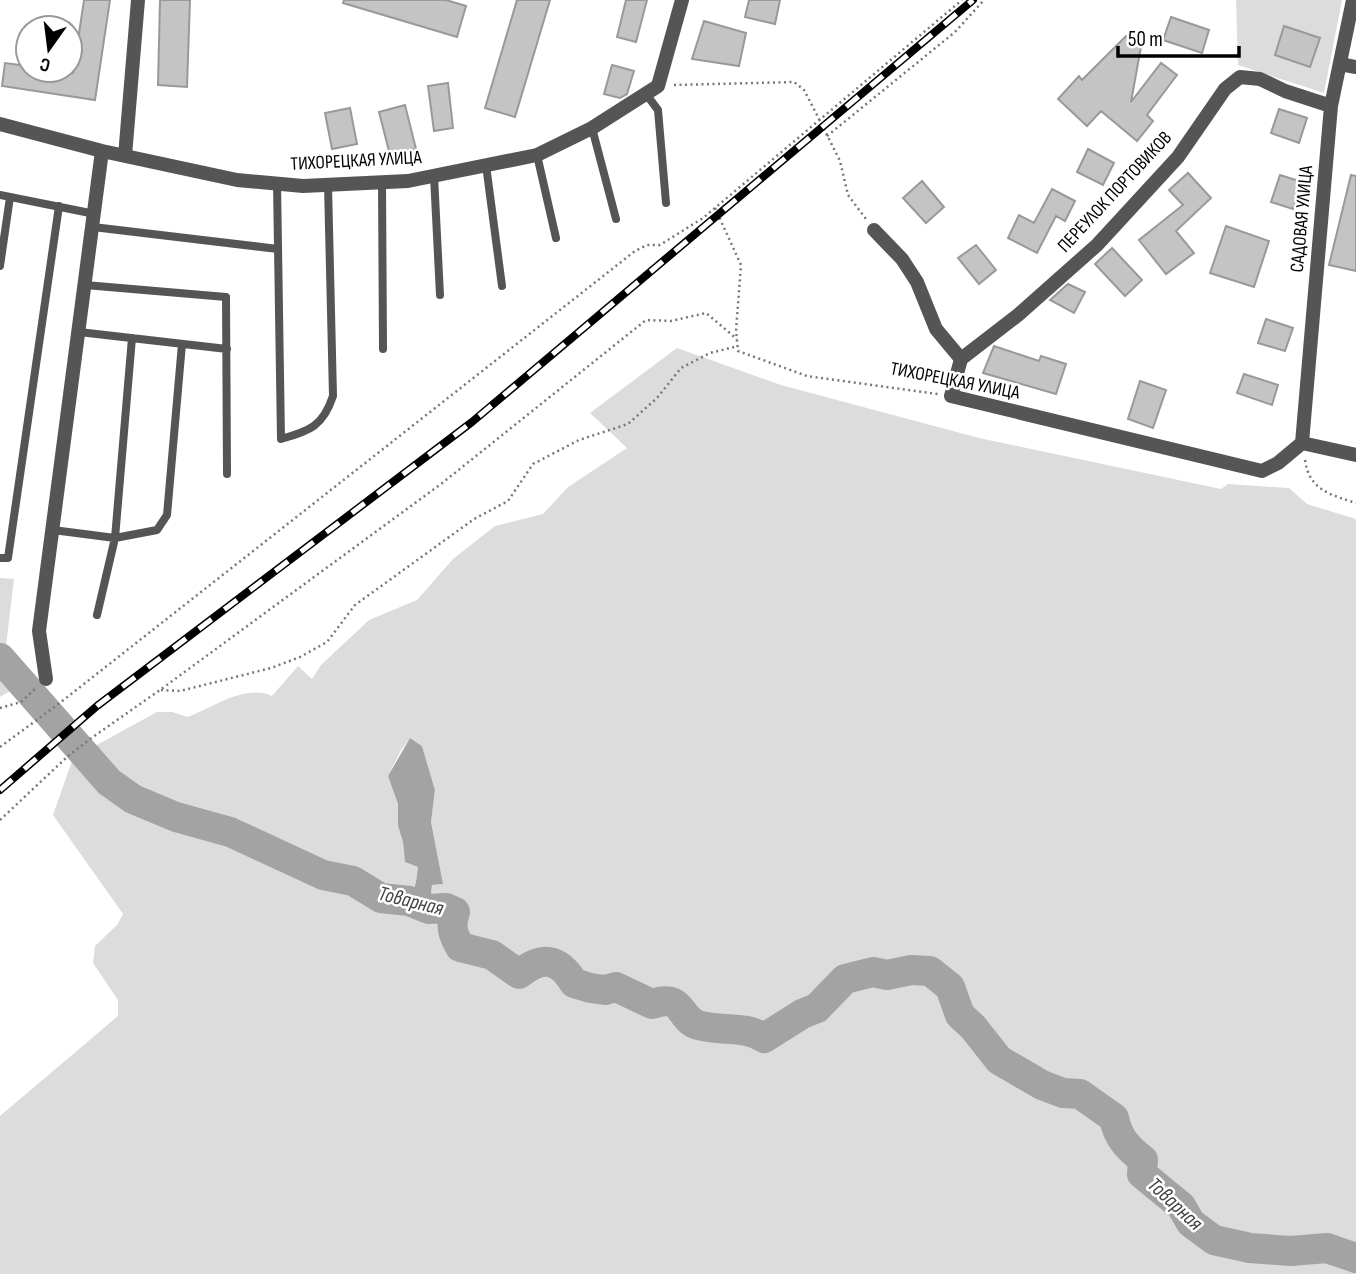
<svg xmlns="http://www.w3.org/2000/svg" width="1356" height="1274" viewBox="0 0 1356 1274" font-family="'Sofia Sans Condensed',sans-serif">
	<rect width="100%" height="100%" fill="#fff"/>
	<!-- green -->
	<path fill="#dcdcdc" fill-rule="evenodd" d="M 1236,0 L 1342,0 L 1324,93 L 1238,65 Z
		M 677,348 L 781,385 L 979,438 L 1221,489 L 1228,484 L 1289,488 L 1307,504 L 1356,519 L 1356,1274 L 0,1274 L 0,1116 L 118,1016 L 118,1000 L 93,963 L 95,946 L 117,925 L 123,914 L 53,815 L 73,758 L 157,712 L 172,712 L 188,717 C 214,707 245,684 272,696 L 298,666 L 312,679 L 321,665 L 369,620 L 417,600 L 453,559 L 495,526 L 543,514 L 568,487 L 627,448 L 590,413 ZM 410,738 L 422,746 L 435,790 L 431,822 L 443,884 L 432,885 L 429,909 L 409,901 L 416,882 L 418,867 L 405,862 L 403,842 L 398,826 L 398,804 L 388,776 L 400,752 Z
		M 0,578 L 14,579 L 6,646 L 17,687 L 0,697 Z"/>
	<!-- water -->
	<path fill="#a3a3a3" d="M 410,738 L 422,746 L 435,790 L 431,822 L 443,884 L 432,885 L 429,909 L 421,917 L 406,915 L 416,882 L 418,867 L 405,862 L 403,842 L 398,826 L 398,804 L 388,776 Z"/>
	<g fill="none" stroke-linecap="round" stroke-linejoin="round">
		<!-- river -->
		<path stroke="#a3a3a3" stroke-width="30" d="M 0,658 L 109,782 L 133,799 L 176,817 L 230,832 L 323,875 L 353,881 L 381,898 L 409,901 L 429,909 L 446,908 L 455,912 C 450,927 453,934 460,947 L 492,955 L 519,974 C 542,956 558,957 574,983 L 590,988 L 605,990 L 616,987 L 652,1004 C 685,993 677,1018 698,1025 C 721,1032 744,1025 764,1038 L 802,1014 L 817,1008 L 845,979 L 873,972 L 887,975 L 911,970 L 930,971 L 950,987 L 960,1015 L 973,1027 L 999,1060 L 1042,1085 L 1063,1093 L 1080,1094 L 1114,1118 C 1118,1138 1127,1147 1143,1160 L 1142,1174 L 1181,1206 L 1191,1223 L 1214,1240 L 1250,1248 L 1291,1251 L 1327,1248 L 1356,1258"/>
	</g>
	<!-- building -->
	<path fill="#c4c4c4" stroke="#999" stroke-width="2" d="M 84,0 L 110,0 L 95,100 L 2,86 L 5,63 L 28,66 L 28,70 L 73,73 Z
		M 160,0 L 190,0 L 187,87 L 158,85 Z
		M 344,0 L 446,0 L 466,6 L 457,37 L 343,3 Z
		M 517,0 L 550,0 L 515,117 L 485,108 Z
		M 626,0 L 647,0 L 636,42 L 617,37 Z
		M 749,0 L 780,0 L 775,24 L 745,17 Z
		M 1171,17 L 1209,30 L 1202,53 L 1163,40 Z
		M 704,21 L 746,33 L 739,66 L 692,59 Z
		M 1284,26 L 1320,38 L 1310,67 L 1275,55 Z
		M 1126,36 L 1141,47 L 1131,102 L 1161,63 L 1177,75 L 1147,115 L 1153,121 L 1137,141 L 1101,111 L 1087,126 L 1058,99 L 1079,76 L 1082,80 Z
		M 612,65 L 634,71 L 627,94 L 620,98 L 604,94 Z
		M 448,83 L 453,128 L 434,131 L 428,86 Z
		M 405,105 L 416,149 L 390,155 L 379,112 Z
		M 350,108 L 357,144 L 332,149 L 325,113 Z
		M 1279,109 L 1307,118 L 1299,143 L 1271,133 Z
		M 1088,149 L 1114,163 L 1103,185 L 1077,172 Z
		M 1188,173 L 1211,198 L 1176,231 L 1194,253 L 1166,274 L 1139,240 L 1183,205 L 1169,190 Z
		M 1280,175 L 1302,182 L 1293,209 L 1271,202 Z
		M 1351,175 L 1356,176 L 1356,271 L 1329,265 Z
		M 922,181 L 944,207 L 926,223 L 903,198 Z
		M 1052,189 L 1075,201 L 1065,221 L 1056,216 L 1037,253 L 1008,238 L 1019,215 L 1034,223 Z
		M 1226,226 L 1269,241 L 1254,287 L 1210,273 Z
		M 976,245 L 996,270 L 979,284 L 958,258 Z
		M 1112,248 L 1142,280 L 1125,296 L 1095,264 Z
		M 1068,284 L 1085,292 L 1074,313 L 1050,300 Z
		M 1266,319 L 1293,328 L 1285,351 L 1258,343 Z
		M 994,346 L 1039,361 L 1041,356 L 1066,364 L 1056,394 L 983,373 Z
		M 1244,374 L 1278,385 L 1272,405 L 1237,393 Z
		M 1140,381 L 1166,390 L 1153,428 L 1128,419 Z"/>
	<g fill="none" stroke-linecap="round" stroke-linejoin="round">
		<!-- path -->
		<path stroke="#777" stroke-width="2.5" stroke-dasharray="2 3.5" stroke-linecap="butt" d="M 674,85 L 794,82 L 804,90 L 816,113 L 840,161 L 848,195 L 866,219
			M 827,136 L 955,32 L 984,0
			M 715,208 L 741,265 L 736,331 L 738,351 L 807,376 L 938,394
			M 1305,460 C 1309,490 1331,495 1356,503
			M 161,690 L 180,691 L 271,668 L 300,657 L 327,642 L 355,605 L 474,519 L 508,501 L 533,464 L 579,440 L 628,424 L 657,398 L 681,368 L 710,353 L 738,346
			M 0,708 L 21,702 L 36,688
			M 0,747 L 61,702 L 635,251 L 647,245 L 660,245 L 703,218 L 962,0
			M 0,820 L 67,757 L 90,739 L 160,690 L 441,484 L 646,320 L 671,321 L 706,313 L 737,339"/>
		<!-- lane -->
		<path stroke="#555" stroke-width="8" d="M 646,94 L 658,110 L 666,203
			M 592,128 L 616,219
			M 537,155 L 556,238
			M 486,165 L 502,286
			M 434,176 L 440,295
			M 382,182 L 383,349
			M 277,183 L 281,439 C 310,431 323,426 333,396 L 328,185
			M 0,195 L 95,214
			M 93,227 L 278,249
			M 0,266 L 10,197
			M 85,285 L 226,297 L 227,474
			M 79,332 L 227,349
			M 53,530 L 115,538 L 132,338
			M 0,558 L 8,558 L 59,206
			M 97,615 L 115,538 L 157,530 L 167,515 L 182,344"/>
		<!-- street -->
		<path stroke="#555" stroke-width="14" d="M 1340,64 L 1356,67
			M 0,124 L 102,151 L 237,180 L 303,186 L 408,181 L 537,155 L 592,128 L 658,86 L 682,0
			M 125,156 L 138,0
			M 874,230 L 902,259 L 917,282 L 936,329 L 961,359
			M 1302,443 L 1278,463 L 1262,471 L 951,396 L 961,359 L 1018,315 L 1097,245 L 1178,157 L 1225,89 L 1240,77 L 1260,79 L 1285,91 L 1331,106
			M 1302,443 L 1331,106 L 1353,0
			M 1302,443 L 1356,455
			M 46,679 L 39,631 L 102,151"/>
		<!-- rail casing -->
		<g stroke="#000" stroke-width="8">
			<path id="rail" d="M 0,790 L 97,706 L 472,422 L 973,0"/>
		</g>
		<!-- rail -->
		<use href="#rail" stroke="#fff" stroke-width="5" stroke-dasharray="16" stroke-linecap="butt"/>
	</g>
	<g text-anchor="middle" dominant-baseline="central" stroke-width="5" stroke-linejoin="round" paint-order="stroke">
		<!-- street labels -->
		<g font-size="19" fill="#000" stroke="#fff">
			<text transform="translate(356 161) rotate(-3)">ТИХОРЕЦКАЯ УЛИЦА</text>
			<text transform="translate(1115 192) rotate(-47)">ПЕРЕУЛОК ПОРТОВИКОВ</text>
			<text transform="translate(1302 219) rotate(-85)">САДОВАЯ УЛИЦА</text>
			<text transform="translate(955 381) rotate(11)">ТИХОРЕЦКАЯ УЛИЦА</text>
		</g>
		<!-- water labels -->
		<g font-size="21" font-style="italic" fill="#444" stroke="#fff">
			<text transform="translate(411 901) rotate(14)">Товарная</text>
			<text transform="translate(1175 1204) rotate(43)">Товарная</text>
		</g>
	</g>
	<!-- north arrow -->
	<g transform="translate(49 49) rotate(194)"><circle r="33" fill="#ffffff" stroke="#999999" stroke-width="2"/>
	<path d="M0-5L12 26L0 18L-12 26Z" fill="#000000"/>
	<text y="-10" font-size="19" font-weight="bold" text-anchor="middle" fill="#000000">С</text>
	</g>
	<!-- scale -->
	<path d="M1118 46v10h121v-10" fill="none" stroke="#000000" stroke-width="3.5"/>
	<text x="1128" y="46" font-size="21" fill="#000000" stroke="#ffffff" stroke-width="5" paint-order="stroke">50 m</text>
</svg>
